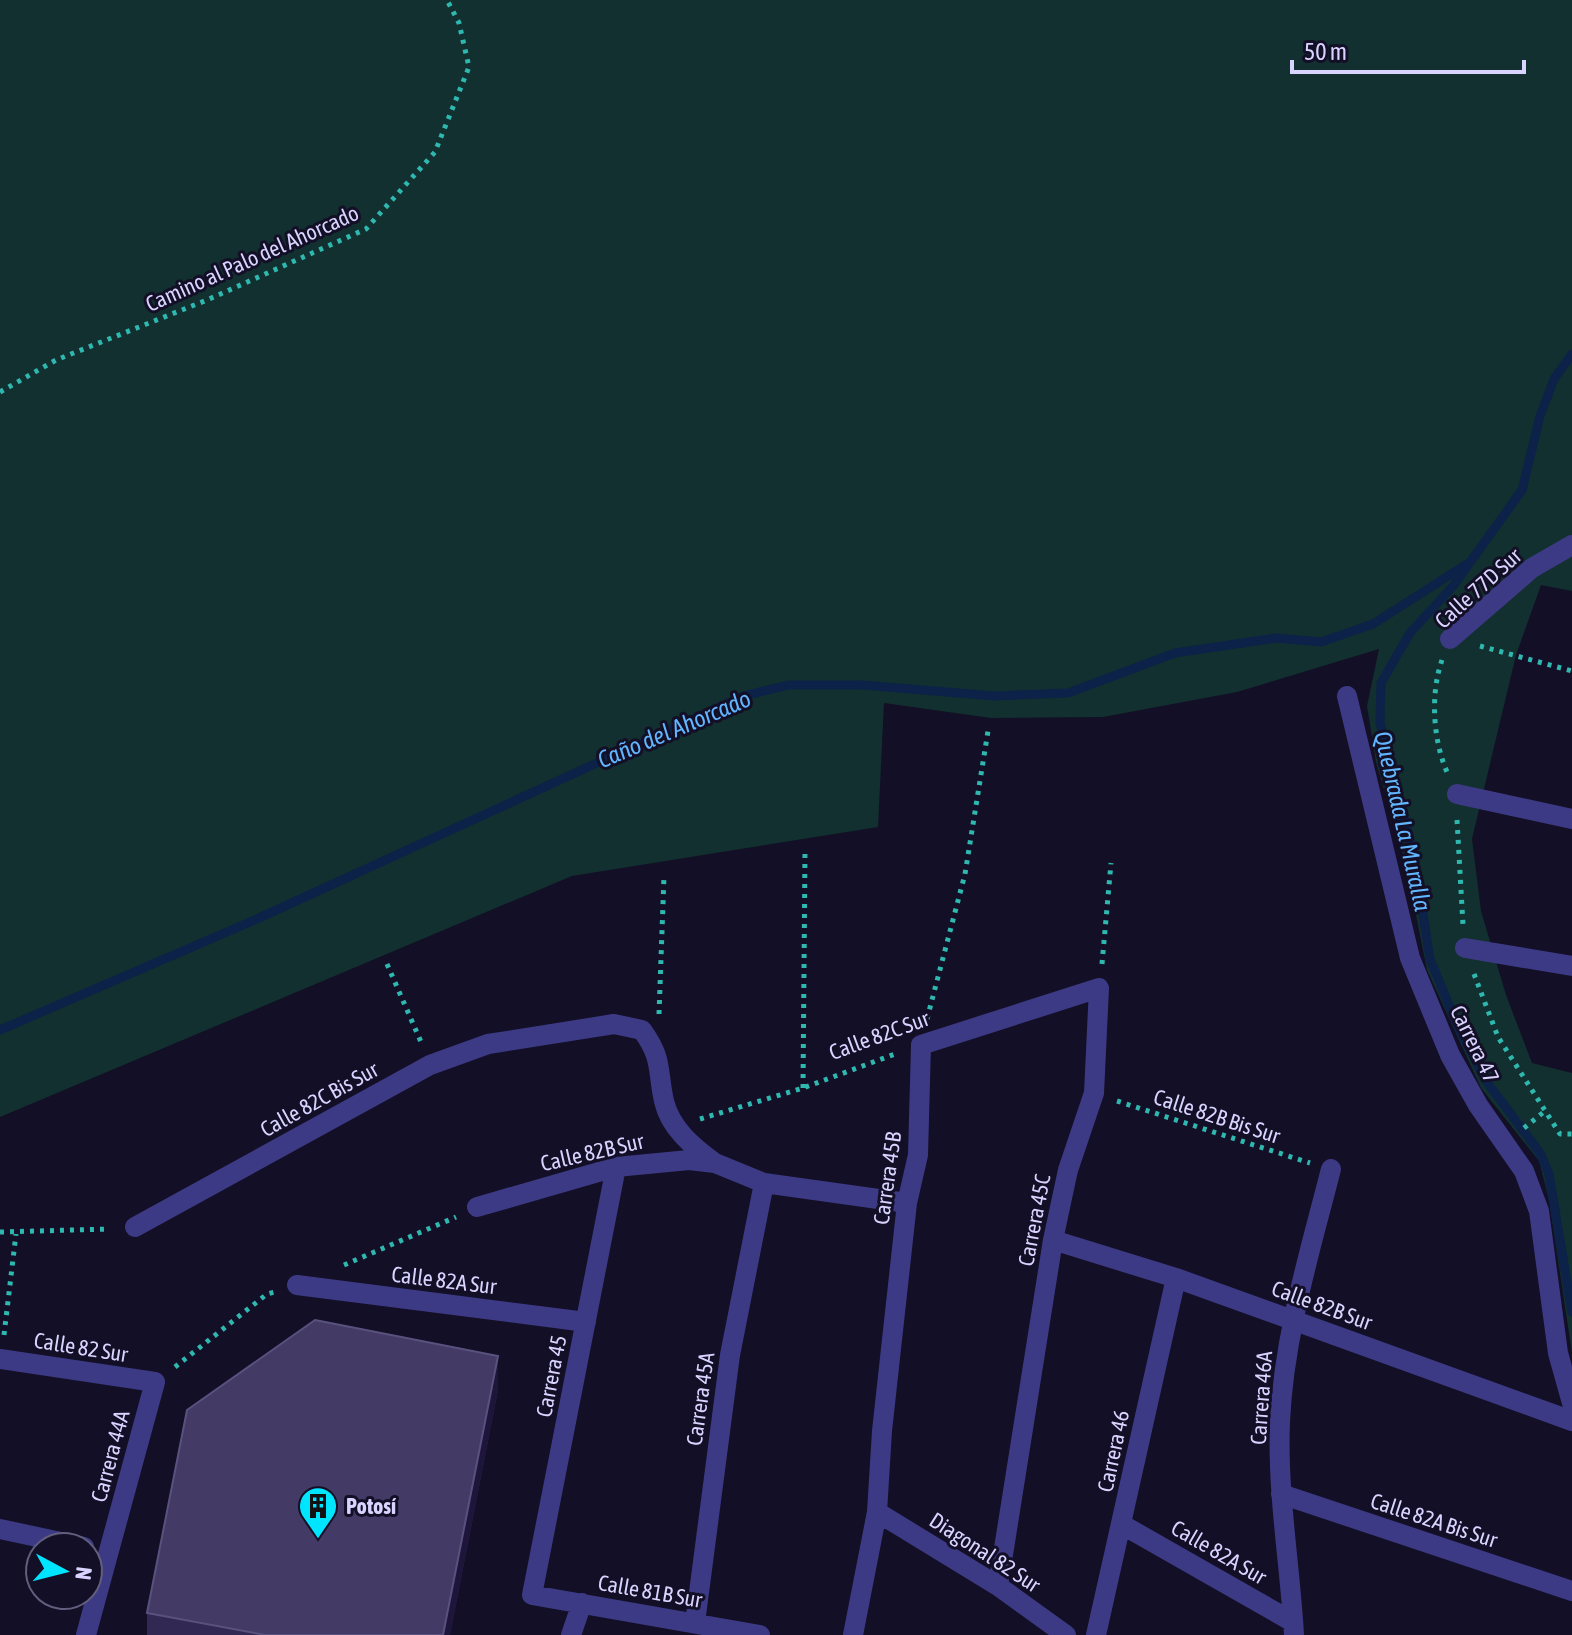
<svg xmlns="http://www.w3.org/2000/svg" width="1572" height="1635" viewBox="0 0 1572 1635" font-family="'Asap Condensed',sans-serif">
	<rect width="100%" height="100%" fill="#130f26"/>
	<!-- green -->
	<path fill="#12302f" d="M 0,0 L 1572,0 L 1572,591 L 1541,585 L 1516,655 L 1472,839 L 1481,911 L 1506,995 L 1532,1063 L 1572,1073 L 1572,1353 L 1549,1200 L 1539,1161 L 1481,1088 L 1427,970 L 1406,865 L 1376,762 L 1367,706 L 1379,649 L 1237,692 L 1103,717 L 991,718 L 884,703 L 878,827 L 572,876 L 0,1117 Z"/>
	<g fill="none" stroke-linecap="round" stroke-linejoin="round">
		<!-- stream -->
		<path stroke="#0c2248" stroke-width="9" d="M 1572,354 L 1554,379 L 1540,416 L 1522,490 L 1453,586 L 1410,633 L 1381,683 L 1380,723 L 1414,856 L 1430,959 L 1458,1027 L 1486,1081 L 1540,1153 L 1549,1174 L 1572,1312
			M 0,1030 L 259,918 L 743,696 L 788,685 L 862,685 L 994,696 L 1068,693 L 1175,653 L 1276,638 L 1321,642 L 1373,624 L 1470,562"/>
		<!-- path -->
		<path stroke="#2fb8b0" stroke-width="5" stroke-dasharray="4 6" stroke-linecap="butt" d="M 0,392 L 56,360 L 207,300 L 366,229 L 435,152 L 469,67 L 459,23 L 447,0
			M 1480,646 L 1572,671
			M 1442,660 C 1430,694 1433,740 1447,772
			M 1457,820 L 1463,925
			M 387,964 L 421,1042
			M 1102,964 L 1111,863
			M 1474,974 L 1498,1037 L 1560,1134 L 1572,1134
			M 659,1014 L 664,876
			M 927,1019 L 965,874 L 988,731
			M 803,1088 L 805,850
			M 1117,1101 L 1310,1163
			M 700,1119 L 803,1088 L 895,1054
			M 1524,1128 L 1545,1111
			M 0,1232 L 110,1229
			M 344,1265 L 456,1217
			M 4,1335 L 16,1234
			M 175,1367 L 267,1294 L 275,1292"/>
		<!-- street -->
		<path stroke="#3d3a85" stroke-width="20" d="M 1450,639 L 1532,568 L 1572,545
			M 1347,696 L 1410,958 L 1450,1055 L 1478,1105 L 1524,1171 L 1539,1211 L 1558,1353 L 1572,1403
			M 1457,794 L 1572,819
			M 1465,948 L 1572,966
			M 616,1167 L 532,1595 L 760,1635
			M 477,1207 L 616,1167 L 689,1160 L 715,1163 L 764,1183 L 907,1203
			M 135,1227 L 430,1065 L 488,1044 L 614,1024 L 642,1030 C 663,1059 657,1069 664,1101 C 670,1128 693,1147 715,1163
			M 1053,1240 L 1176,1278 L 1572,1421
			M 297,1285 L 586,1322
			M 0,1359 L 155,1382 L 86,1635
			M 1281,1494 L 1572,1591
			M 877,1512 L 998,1586 L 1066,1635
			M 1121,1524 L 1293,1622
			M 0,1529 L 84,1547
			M 695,1623 L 730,1355 L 764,1183
			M 571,1635 L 582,1603
			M 853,1635 L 877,1512 L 882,1431 L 907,1203 L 918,1155 L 921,1045 L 1099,988 L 1094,1093 L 1068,1170 L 1053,1240 L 998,1586
			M 1096,1635 L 1176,1278
			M 1294,1635 C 1290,1564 1277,1493 1280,1421 C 1284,1335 1310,1252 1331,1169"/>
	</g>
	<!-- wall -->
	<path fill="#312854" d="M 498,1390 L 450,1635 L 147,1635 L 147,1613 Z"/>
	<!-- shaded-wall -->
	<path fill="#1d163a" d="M 498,1356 L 498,1390 L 450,1635 L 443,1635 Z"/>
	<!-- building -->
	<path fill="#433a66" stroke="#5a527e" stroke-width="2" d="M 315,1320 L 498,1356 L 443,1635 L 265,1635 L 147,1613 L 187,1410 Z"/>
	<!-- icons -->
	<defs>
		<g id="building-pin" transform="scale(2)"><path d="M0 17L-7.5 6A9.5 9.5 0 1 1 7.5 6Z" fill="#00e5ff" stroke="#130f26"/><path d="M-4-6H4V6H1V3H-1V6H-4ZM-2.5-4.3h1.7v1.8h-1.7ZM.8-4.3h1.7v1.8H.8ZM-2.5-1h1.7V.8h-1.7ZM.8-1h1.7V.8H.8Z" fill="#111"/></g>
	</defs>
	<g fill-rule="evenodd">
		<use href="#building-pin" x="318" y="1506"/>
	</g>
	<g text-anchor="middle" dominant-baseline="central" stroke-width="6" stroke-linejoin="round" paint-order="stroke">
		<!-- street labels -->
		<g font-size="22" fill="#d9d4ff" stroke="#130f26">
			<text transform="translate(252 258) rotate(-24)">Camino al Palo del Ahorcado</text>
			<text transform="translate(1478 588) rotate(-42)">Calle 77D Sur</text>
			<text transform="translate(879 1035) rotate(-20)">Calle 82C Sur</text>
			<text transform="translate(1475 1044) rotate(64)">Carrera 47</text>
			<text transform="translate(319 1099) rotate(-29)">Calle 82C Bis Sur</text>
			<text transform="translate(1217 1116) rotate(18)">Calle 82B Bis Sur</text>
			<text transform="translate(592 1152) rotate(-13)">Calle 82B Sur</text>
			<text transform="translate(887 1178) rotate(-82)">Carrera 45B</text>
			<text transform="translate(1034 1220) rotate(-79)">Carrera 45C</text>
			<text transform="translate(444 1280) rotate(7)">Calle 82A Sur</text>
			<text transform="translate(1322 1305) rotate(20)">Calle 82B Sur</text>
			<text transform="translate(81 1347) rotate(9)">Calle 82 Sur</text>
			<text transform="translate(551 1376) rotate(-79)">Carrera 45</text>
			<text transform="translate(1261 1398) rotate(-86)">Carrera 46A</text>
			<text transform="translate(700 1399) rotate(-82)">Carrera 45A</text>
			<text transform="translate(1113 1451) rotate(-78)">Carrera 46</text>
			<text transform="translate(110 1456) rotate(-75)">Carrera 44A</text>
			<text transform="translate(1434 1520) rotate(18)">Calle 82A Bis Sur</text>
			<text transform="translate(985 1552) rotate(33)">Diagonal 82 Sur</text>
			<text transform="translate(1219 1552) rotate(30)">Calle 82A Sur</text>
			<text transform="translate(650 1591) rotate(10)">Calle 81B Sur</text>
		</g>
		<!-- poi labels -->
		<g font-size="22" font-weight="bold" fill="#d9d4ff" stroke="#130f26" text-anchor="start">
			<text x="346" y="1506">Potosí</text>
		</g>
		<!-- water labels -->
		<g font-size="24" font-style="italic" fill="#62b6ff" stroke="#130f26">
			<text transform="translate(674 729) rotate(-23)">Caño del Ahorcado</text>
			<text transform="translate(1403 821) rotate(77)">Quebrada La Muralla</text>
		</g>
	</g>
	<!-- north arrow -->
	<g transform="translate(64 1571) rotate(97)"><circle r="38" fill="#130f26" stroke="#625e7d" stroke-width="2"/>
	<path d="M0-6L14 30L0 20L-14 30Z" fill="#00e5ff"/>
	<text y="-12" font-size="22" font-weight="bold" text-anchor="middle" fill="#d9d4ff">N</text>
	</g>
	<!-- scale -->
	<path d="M1292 60v12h232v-12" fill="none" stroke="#d9d4ff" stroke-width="4"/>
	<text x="1304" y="60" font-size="24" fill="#d9d4ff" stroke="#130f26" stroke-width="6" paint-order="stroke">50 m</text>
</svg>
